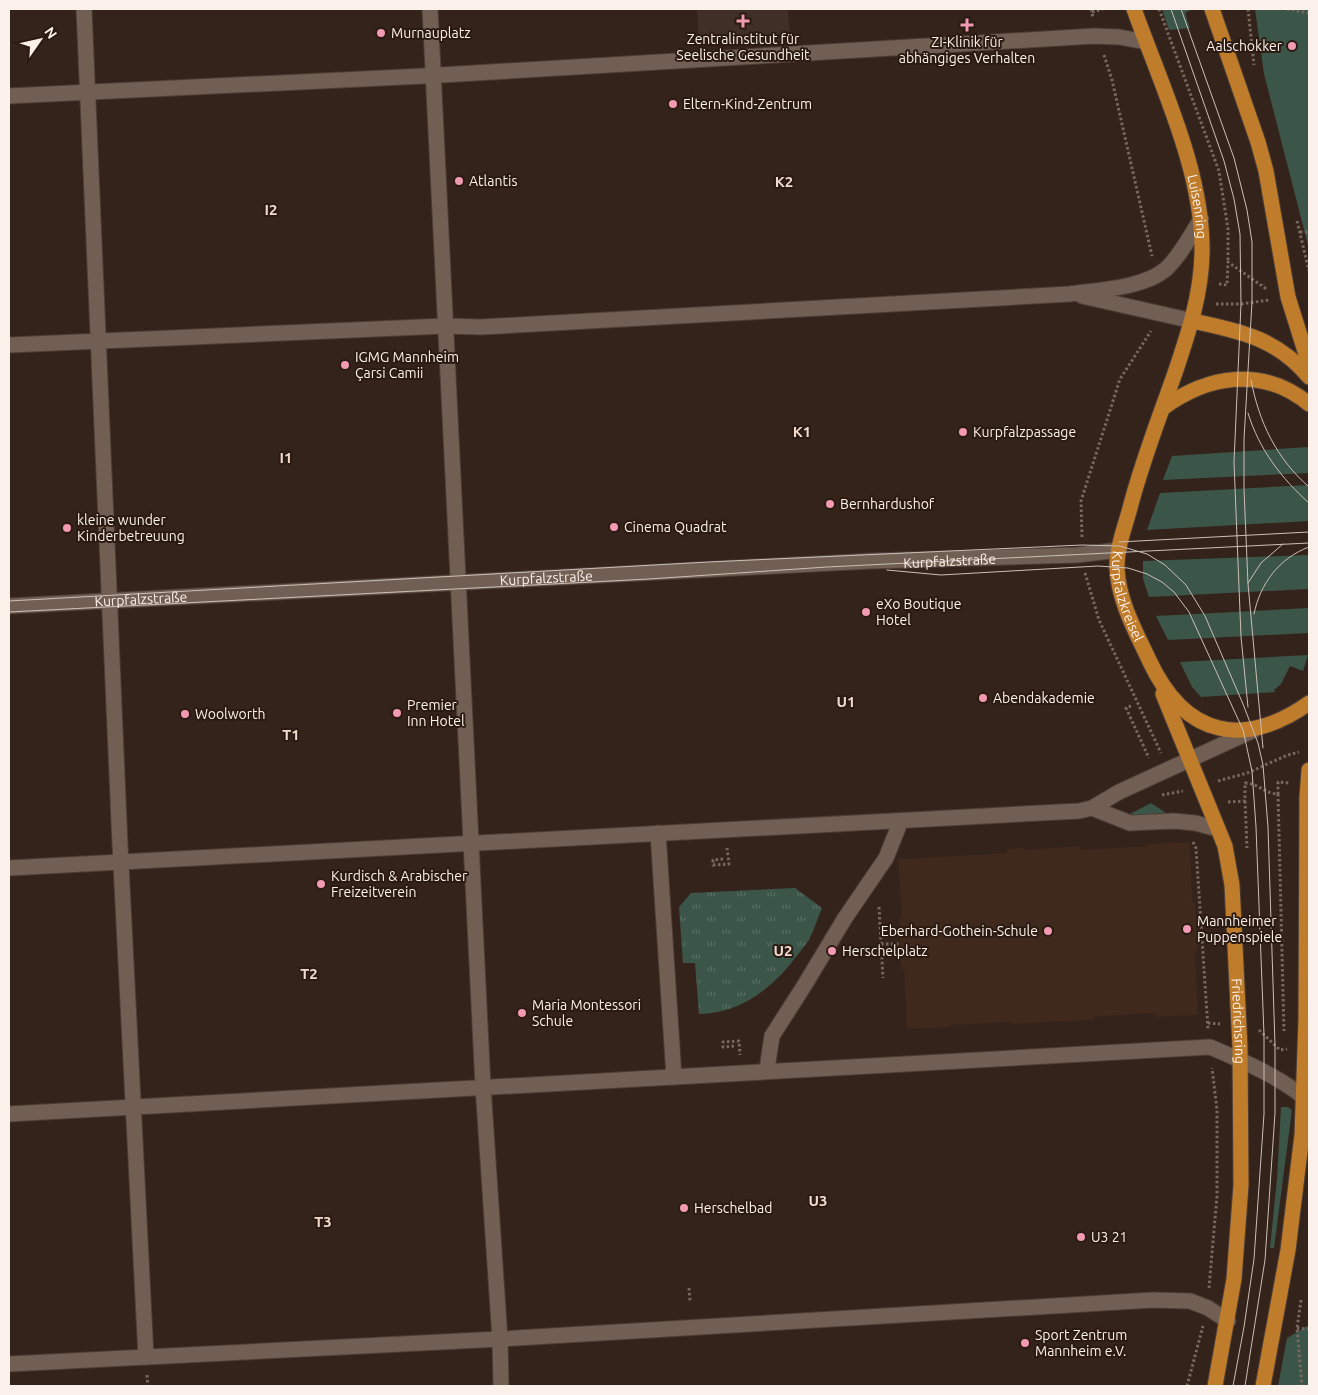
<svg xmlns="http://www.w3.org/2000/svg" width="1318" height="1395" viewBox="0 0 1318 1395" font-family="Ubuntu,sans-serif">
	<defs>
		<pattern id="park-tufts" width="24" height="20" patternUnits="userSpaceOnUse" patternTransform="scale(1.25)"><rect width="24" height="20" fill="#3c5549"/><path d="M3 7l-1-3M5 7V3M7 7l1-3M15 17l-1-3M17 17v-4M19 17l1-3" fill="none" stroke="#596e63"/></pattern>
	</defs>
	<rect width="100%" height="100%" fill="#34231a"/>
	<!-- built -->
	<path fill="#3f291c" d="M 1190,842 L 1192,902 L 1195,902 L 1198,950 L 1195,951 L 1198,1015 L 1156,1017 L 1155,1013 L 1106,1016 L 1094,1017 L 1094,1020 L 1013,1024 L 1013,1022 L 950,1025 L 950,1027 L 907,1029 L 904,969 L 901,969 L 900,944 L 899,918 L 902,918 L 898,859 L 1007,853 L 1007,849 L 1023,848 L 1024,850 L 1080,846 L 1081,850 L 1147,846 L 1147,844 Z"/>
	<!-- medical -->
	<path fill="#402f26" d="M 697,9 L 788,9 L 790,40 L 699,44 Z"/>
	<!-- grass -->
	<path fill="#3c5549" d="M 1162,9 L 1189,9 L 1190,10 L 1185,13 L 1190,28 L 1169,30 Z
		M 1255,9 L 1309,9 L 1309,249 L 1264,74 Z
		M 1309,447 L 1309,473 L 1163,480 L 1172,456 Z
		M 1309,485 L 1309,521 L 1147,530 L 1160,493 Z
		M 1309,555 L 1309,589 L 1149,597 L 1143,579 L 1143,561 Z
		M 1309,608 L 1309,633 L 1168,640 L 1156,616 Z
		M 1308,655 L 1303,671 L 1290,666 L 1281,684 L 1274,690 L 1275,692 L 1201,697 L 1192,687 L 1180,662 Z
		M 1151,803 L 1166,813 L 1126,816 Z
		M 1281,1107 L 1288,1107 L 1292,1110 L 1274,1248 L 1270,1248 L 1277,1179 Z
		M 1309,1325 L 1309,1386 L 1278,1386 L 1287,1338 Z"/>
	<!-- park -->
	<path fill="url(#park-tufts)" d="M 795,888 L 822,908 C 818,918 814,929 809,940 C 805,946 800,952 795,958 C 772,989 738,1014 699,1014 L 695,963 L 683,963 L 679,907 L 691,893 Z"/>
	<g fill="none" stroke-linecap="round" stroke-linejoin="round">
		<!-- minor casing -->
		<g stroke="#4c3e37" stroke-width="17">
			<g id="minor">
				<path d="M 84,9 L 120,845 L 146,1357"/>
				<path d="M 430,9 L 483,1086 L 500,1339 L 501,1386"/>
				<path d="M 9,96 L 424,76 L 1094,36 L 1119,37 L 1146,42"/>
				<path d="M 1082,296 L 1193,321"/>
				<path d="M 9,345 L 445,326 L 481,327 L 1070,294 C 1098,290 1144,288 1166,269 C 1181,255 1190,236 1201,219"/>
				<path id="s1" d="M 9,606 L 871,561 L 1077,555 L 1119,550"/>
				<path d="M 1092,808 L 1130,823 L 1174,821 L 1195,823 L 1218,829"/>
				<path d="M 658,833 L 674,1077"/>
				<path d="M 9,868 L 1079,811 L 1092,808 L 1119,792 L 1254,730"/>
				<path d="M 769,1071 L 768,1062 L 772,1036 L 804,986 L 845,918 L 886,858 L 898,828"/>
				<path d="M 9,1114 L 1210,1047 C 1241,1060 1285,1079 1309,1102"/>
				<path d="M 9,1364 L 500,1339 L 1153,1300 L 1190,1301 L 1208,1308 L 1228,1321"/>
			</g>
		</g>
		<!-- major casing -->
		<g stroke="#4c3e37" stroke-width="17">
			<g id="major">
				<path id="s2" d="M 1134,9 C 1161,85 1204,173 1202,254 C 1201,295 1189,331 1176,370 C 1160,416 1142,461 1130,508 C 1125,527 1116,549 1117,569 C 1119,602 1135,630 1149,660 C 1163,690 1184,720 1219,728 C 1250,736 1284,721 1309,703"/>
				<path d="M 1212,9 L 1258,142 L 1266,171 L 1288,297 L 1309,364"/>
				<path d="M 1193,321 C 1239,331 1277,338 1309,377"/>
				<path d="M 1163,408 C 1208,375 1263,366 1309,404"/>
				<path id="s3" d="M 1163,694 L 1225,846 L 1232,885 L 1240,1047 L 1241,1185 L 1234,1279 L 1215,1386"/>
				<path d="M 1263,1386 L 1288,1250 L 1302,1135 L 1306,1019 L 1307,797 L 1309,770"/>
			</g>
		</g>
		<!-- path -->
		<path stroke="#776860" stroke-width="3" stroke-dasharray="2.5 2.5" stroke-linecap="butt" d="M 1091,9 L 1093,18
			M 1159,9 L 1219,171 L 1228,229 L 1228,262
			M 1248,9 L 1254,65
			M 1287,9 L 1309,13
			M 1092,12 L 1103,9
			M 1104,55 L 1112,80 L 1152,256
			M 1297,221 L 1309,271
			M 1300,232 L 1309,232
			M 1219,284 L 1227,285 L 1228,262 L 1265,288 L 1264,284
			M 1216,304 L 1241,304 L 1269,300
			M 1082,537 L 1081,501 L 1120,379 L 1151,331
			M 1085,573 L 1099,620 L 1161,753
			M 1131,706 L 1126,708 L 1149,758
			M 1218,781 L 1247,773 L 1288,755 L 1299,752
			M 1278,794 L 1284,1031
			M 1162,795 L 1183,791
			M 1245,801 L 1247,848
			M 1228,802 L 1245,801 L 1245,783 C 1257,783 1266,794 1278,794 L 1278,782 L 1289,783
			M 1193,842 L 1196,848 L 1208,1029
			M 723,859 L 713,860 L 713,865 L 729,864 L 727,848
			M 879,907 L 883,978
			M 881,944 L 900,944
			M 1208,1023 L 1220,1024
			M 1259,1030 L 1280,1050 L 1287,1049
			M 734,1046 L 723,1047 L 723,1042 L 739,1041 L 740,1055
			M 689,1288 L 690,1301
			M 1209,1288 L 1217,1196 L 1217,1110 L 1212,1068
			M 1301,1300 L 1297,1328 L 1302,1386
			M 1297,1328 L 1309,1329
			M 147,1375 L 148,1386
			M 1187,1386 L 1203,1326"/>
		<!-- minor -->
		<use href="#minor" stroke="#725f54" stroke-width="15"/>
		<!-- major -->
		<use href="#major" stroke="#bf7c2a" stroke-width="15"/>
		<!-- tram -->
		<g stroke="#cbbfb8" stroke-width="1">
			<path d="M 1171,9 L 1224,161 L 1234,199 L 1240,234 L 1241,304 L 1234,462 L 1241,637 L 1248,707"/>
			<path d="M 1181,9 L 1234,158 L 1247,210 L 1252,242 L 1252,302 L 1244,439 L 1244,489 L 1248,584 L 1263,748"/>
			<path d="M 1251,380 C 1259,422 1276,458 1309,487"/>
			<path d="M 1248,413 C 1259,449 1281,478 1309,503"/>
			<path d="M 1119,542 L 1309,532"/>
			<path d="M 887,570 L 941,575 L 1098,566 L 1128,568 L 1147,574 L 1162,582 L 1174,592 L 1189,612 L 1243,730 L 1252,771 L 1256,827 L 1264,1035 L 1264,1114 L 1254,1259 L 1244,1327 L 1233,1386"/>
			<path d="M 1248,583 L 1261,563 L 1283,544"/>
			<path d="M 9,601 L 708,562 L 1082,545 L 1120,546 L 1147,554 L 1165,565 L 1186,585 L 1205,616 L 1243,704 L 1258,743 L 1263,765 L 1268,827 L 1275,1045 L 1275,1113 L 1265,1260 L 1245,1386"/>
			<path id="s4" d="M 9,612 L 649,579 L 827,567 L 1309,543"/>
			<path d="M 1254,614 C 1260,584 1279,558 1309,547"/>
		</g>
	</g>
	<!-- markers -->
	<g fill="#f19ab1" stroke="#2a1a11" stroke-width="2">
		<path d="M740.5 13.5h5v5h5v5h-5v5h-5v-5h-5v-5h5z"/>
		<path d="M964.5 17.5h5v5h5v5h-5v5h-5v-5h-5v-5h5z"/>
		<circle cx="381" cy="33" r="5"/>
		<circle cx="1292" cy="46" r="5"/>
		<circle cx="673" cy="104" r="5"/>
		<circle cx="459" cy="181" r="5"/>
		<circle cx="345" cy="365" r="5"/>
		<circle cx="963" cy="432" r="5"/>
		<circle cx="830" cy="504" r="5"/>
		<circle cx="614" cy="527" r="5"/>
		<circle cx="67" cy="528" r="5"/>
		<circle cx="866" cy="612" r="5"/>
		<circle cx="983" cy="698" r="5"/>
		<circle cx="397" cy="713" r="5"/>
		<circle cx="185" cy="714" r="5"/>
		<circle cx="321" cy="884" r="5"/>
		<circle cx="1187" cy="929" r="5"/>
		<circle cx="1048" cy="931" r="5"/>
		<circle cx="832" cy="951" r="5"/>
		<circle cx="522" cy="1013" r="5"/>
		<circle cx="684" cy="1208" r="5"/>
		<circle cx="1081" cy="1237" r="5"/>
		<circle cx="1025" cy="1343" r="5"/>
	</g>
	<g text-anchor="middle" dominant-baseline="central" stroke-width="4" stroke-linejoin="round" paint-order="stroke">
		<!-- poi labels -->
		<g font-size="14" fill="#fcf1ea" stroke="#2a1a11" text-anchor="start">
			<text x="391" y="33">Murnauplatz</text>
			<text x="743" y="39" text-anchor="middle">Zentralinstitut für<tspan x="743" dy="16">Seelische Gesundheit</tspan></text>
			<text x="967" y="42" text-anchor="middle">ZI-Klinik für<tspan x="967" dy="16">abhängiges Verhalten</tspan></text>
			<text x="1282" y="46" text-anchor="end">Aalschokker</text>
			<text x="683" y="104">Eltern-Kind-Zentrum</text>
			<text x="469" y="181">Atlantis</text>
			<text x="355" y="357">IGMG Mannheim<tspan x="355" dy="16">Çarsi Camii</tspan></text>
			<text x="973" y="432">Kurpfalzpassage</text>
			<text x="840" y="504">Bernhardushof</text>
			<text x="77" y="520">kleine wunder<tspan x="77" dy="16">Kinderbetreuung</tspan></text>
			<text x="624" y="527">Cinema Quadrat</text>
			<text x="876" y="604">eXo Boutique<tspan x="876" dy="16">Hotel</tspan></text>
			<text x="993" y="698">Abendakademie</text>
			<text x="407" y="705">Premier<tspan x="407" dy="16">Inn Hotel</tspan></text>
			<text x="195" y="714">Woolworth</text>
			<text x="331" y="876">Kurdisch &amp; Arabischer<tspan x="331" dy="16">Freizeitverein</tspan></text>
			<text x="1197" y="921">Mannheimer<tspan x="1197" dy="16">Puppenspiele</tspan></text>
			<text x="1038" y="931" text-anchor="end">Eberhard-Gothein-Schule</text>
			<text x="842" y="951">Herschelplatz</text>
			<text x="532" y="1005">Maria Montessori<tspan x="532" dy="16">Schule</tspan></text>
			<text x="694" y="1208">Herschelbad</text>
			<text x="1091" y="1237">U3 21</text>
			<text x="1035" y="1335">Sport Zentrum<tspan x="1035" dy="16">Mannheim e.V.</tspan></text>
		</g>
		<!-- street labels -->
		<g font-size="14" fill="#fcf1ea" stroke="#2a1a11">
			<text stroke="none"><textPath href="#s2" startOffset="208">Luisenring</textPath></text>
			<text stroke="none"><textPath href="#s4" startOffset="942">Kurpfalzstraße</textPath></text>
			<text stroke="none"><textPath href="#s1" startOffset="538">Kurpfalzstraße</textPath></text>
			<text stroke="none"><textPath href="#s2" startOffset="612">Kurpfalzkreisel</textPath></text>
			<text stroke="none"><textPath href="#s1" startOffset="132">Kurpfalzstraße</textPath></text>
			<text stroke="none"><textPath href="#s3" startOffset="340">Friedrichsring</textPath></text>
		</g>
		<!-- neighbourhood labels -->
		<g font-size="15" font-weight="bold" fill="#f1dace" stroke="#2a1a11">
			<text x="784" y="181">K2</text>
			<text x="271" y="209">I2</text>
			<text x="802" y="431">K1</text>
			<text x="286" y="457">I1</text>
			<text x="846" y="701">U1</text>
			<text x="291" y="734">T1</text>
			<text x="783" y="950">U2</text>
			<text x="309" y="973">T2</text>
			<text x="818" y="1200">U3</text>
			<text x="323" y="1221">T3</text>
		</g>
	</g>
	<!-- border -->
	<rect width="1318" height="1395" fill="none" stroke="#fcf1ea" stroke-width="20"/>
	<!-- north arrow -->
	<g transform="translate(40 40) rotate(56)" stroke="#2a1a11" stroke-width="4" paint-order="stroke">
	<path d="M0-4L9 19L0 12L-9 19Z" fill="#fcf1ea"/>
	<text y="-8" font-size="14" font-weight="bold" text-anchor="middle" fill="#fcf1ea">N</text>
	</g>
</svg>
